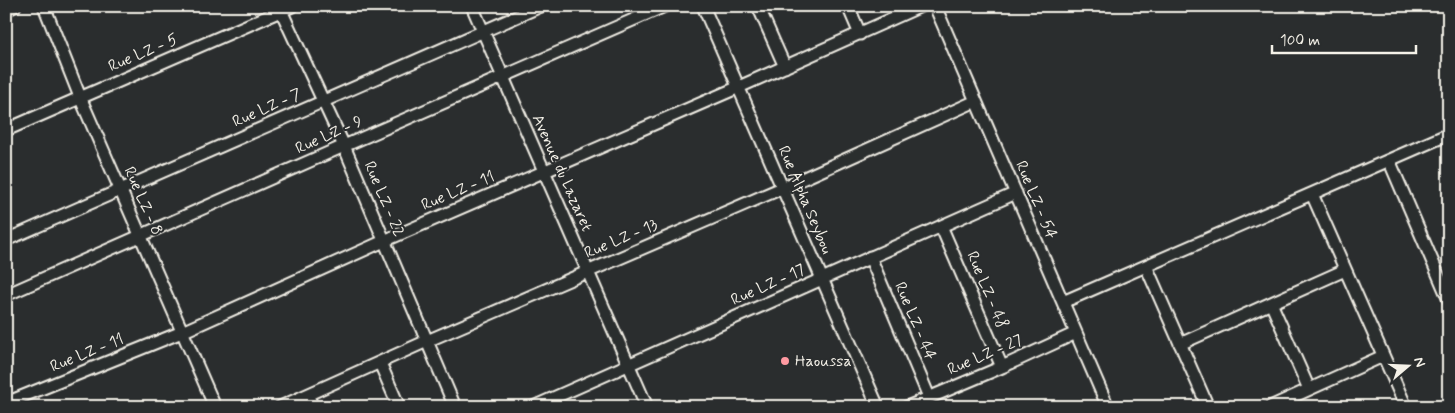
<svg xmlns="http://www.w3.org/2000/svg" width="1455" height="413" viewBox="0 0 1455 413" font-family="Mynerve,sans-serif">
	<rect width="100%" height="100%" fill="#2a2d2e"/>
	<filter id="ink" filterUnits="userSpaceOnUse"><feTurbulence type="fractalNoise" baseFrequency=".02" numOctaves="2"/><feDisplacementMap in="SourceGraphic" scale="10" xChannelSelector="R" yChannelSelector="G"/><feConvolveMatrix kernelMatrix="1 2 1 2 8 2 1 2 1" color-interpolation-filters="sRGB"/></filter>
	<g filter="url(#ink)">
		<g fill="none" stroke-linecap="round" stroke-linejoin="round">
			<!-- street casing -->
			<g stroke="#f4f1e8" stroke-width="15">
				<path id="street" d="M 44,6 L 80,97 L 215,407
					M 279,6 L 344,146 L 455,407
					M 472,6 L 647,407
					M 703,6 L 878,407
					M 758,6 L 785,67
					M 848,6 L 860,34
					M 935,6 L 1108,407
					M 6,10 L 15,6
					M 6,130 L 292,6
					M 1389,160 L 1449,300
					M 1312,194 L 1406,407
					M 941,226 L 1002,367
					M 6,240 L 541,6
					M 870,257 L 929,397
					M 1146,266 L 1208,407
					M 6,295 L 344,146 L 665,6
					M 1063,302 L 1449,134
					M 1271,303 L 1309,389
					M 1180,344 L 1345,270
					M 380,363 L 399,407
					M 307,395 L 313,407
					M 6,403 L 182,332 L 384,241 L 739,87 L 921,6
					M 280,407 L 427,341 L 782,188 L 976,101
					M 533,407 L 1016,193
					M 907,407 L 1002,367 L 1076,333
					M 1270,407 L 1383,356"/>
			</g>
			<!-- street -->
			<use href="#street" stroke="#2a2d2e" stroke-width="11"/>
		</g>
	</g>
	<!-- markers -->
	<circle fill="#ff9aa2" stroke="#2a2d2e" stroke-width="2" cx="785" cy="361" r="5"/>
	<g text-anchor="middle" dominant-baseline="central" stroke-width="4" stroke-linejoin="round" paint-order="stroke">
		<!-- street labels -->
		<g font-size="16" fill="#f4f1e8" stroke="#2a2d2e">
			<text transform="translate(143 53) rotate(-23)">Rue LZ - 5</text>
			<text transform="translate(267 108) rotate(-24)">Rue LZ - 7</text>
			<text transform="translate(329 135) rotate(-24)">Rue LZ - 9</text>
			<text transform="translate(562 173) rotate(66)">Avenue du Lazaret</text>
			<text transform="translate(458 191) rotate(-23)">Rue LZ - 11</text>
			<text transform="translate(384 199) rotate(67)">Rue LZ - 22</text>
			<text transform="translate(805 200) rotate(67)">Rue Alpha Seybou</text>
			<text transform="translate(1036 200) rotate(67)">Rue LZ - 54</text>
			<text transform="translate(143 201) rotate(66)">Rue LZ - 8</text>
			<text transform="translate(621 239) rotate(-23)">Rue LZ - 13</text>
			<text transform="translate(768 285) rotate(-24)">Rue LZ - 17</text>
			<text transform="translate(987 290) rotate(67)">Rue LZ - 48</text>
			<text transform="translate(915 321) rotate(67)">Rue LZ - 44</text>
			<text transform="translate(87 353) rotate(-22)">Rue LZ - 11</text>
			<text transform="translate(985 355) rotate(-23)">Rue LZ - 27</text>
		</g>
		<!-- poi labels -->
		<g font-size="16" fill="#f4f1e8" stroke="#2a2d2e" text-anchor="start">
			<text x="795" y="361">Haoussa</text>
		</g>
	</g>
	<!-- margin -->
	<rect width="1455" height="413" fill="none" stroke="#2a2d2e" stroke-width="25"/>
	<rect x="12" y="12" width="1430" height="388" fill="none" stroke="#f4f1e8" stroke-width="2" filter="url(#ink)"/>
	<!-- north arrow -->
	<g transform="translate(1408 366) rotate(71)" stroke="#2a2d2e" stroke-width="4" paint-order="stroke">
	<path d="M0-4L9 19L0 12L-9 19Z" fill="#f4f1e8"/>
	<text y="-8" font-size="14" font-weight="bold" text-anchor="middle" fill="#f4f1e8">N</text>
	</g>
	<!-- scale -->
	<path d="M1272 45v8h144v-8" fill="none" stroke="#f4f1e8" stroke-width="2.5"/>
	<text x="1280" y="45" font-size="15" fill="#f4f1e8" stroke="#2a2d2e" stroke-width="4" paint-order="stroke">100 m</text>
</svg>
